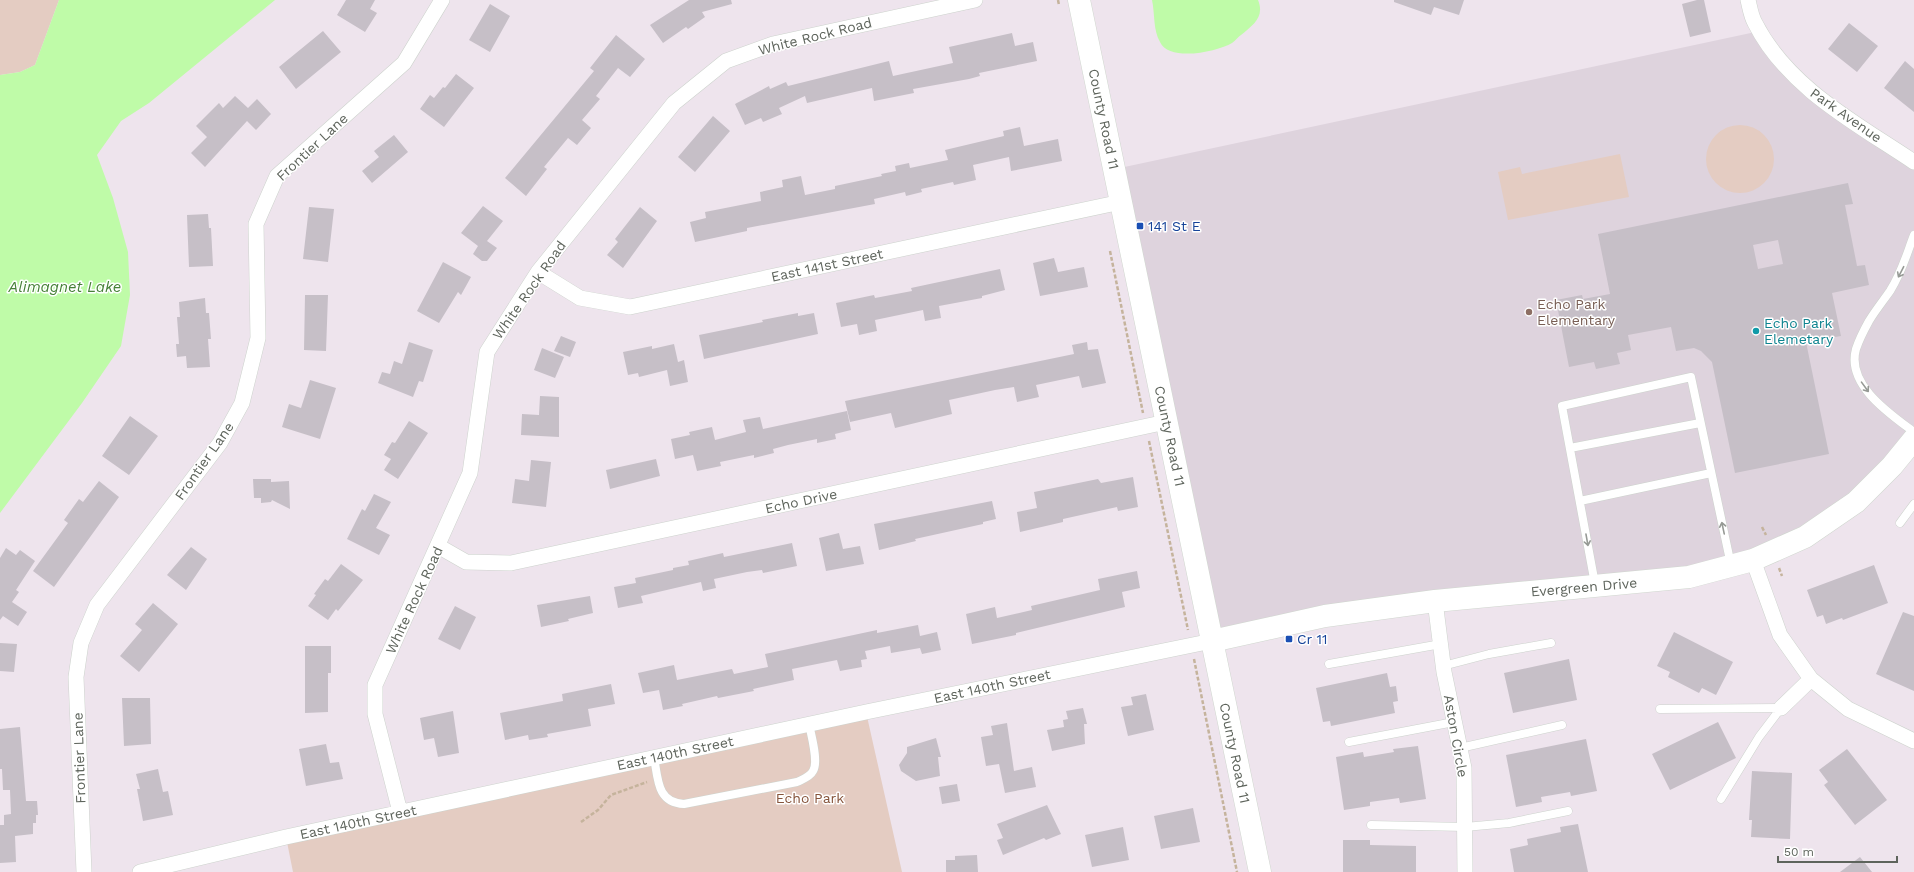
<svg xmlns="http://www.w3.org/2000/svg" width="1914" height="872" viewBox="0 0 1914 872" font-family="'Work Sans',sans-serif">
	<rect width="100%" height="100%" fill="#eee4ed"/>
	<!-- education -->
	<path fill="#ded3dd" d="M 1760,31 L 1780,62 L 1914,162 L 1914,439 L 1892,466 L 1753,560 L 1212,641 L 1115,169 Z"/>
	<!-- green -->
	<path fill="#e4ccc2" d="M 0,0 L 59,0 L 35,65 L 20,72 L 0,75 Z
		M1706 159a34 34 0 1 1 68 0a34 34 0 1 1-68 0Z
		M 1620,154 L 1629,197 L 1508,220 L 1498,172 L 1520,167 L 1522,174 Z
		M 866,712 L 902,872 L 293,872 L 286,837 Z"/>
	<!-- water -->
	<path fill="#bffba8" d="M 59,0 L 275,0 L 149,103 L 121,121 L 97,155 L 113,198 L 128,252 L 130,295 L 121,346 L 82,403 L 0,513 L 0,75 L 20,72 L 35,65 Z
		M 1152,0 L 1258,0 C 1265,17 1253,25 1241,35 C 1238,37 1235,41 1232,43 C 1217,52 1169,62 1160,42 C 1153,30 1155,14 1152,0 Z"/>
	<!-- building -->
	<path fill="#c6bfc7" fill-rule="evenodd" d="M 346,0 L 375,0 L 370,9 L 377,13 L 365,32 L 337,15 Z
		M 689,0 L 731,0 L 732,4 L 702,12 L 705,17 L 688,29 L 686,27 L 663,43 L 650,25 Z
		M 1394,0 L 1464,0 L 1459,15 L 1434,7 L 1431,15 L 1394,2 Z
		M 1697,0 L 1704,0 L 1711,32 L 1690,37 L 1682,4 Z
		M 490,4 L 510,16 L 490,52 L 469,40 Z
		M 1849,23 L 1878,46 L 1857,72 L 1828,49 Z
		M 323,31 L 341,52 L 296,89 L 279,67 Z
		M 1012,33 L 1015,46 L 1033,42 L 1037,61 L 979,73 L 980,76 L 969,79 L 913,89 L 914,93 L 874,101 L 872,88 L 807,103 L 805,96 L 779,108 L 782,114 L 763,122 L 761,118 L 745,125 L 735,104 L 769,86 L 770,89 L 786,82 L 788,86 L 889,61 L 893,76 L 953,63 L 949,47 Z
		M 616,35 L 645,59 L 630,77 L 618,68 L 596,96 L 600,99 L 582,120 L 591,128 L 577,145 L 568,138 L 544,167 L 547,169 L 526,196 L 505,178 L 594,71 L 590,68 Z
		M 1905,61 L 1914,69 L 1914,112 L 1884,88 Z
		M 456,74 L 474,88 L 444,127 L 420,109 L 430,95 L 434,98 L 443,87 L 445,88 Z
		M 235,96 L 248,108 L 257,99 L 271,114 L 256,130 L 247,121 L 205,167 L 191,153 L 207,137 L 196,126 L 219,103 L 223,108 Z
		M 713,116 L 730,131 L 695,172 L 678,157 Z
		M 1020,127 L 1024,146 L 1058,139 L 1062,161 L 1011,171 L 1009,157 L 973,165 L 976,180 L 954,185 L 953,182 L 921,189 L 922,192 L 906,196 L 905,192 L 874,199 L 875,204 L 747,228 L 747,231 L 695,242 L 690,222 L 706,218 L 705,212 L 761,201 L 760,192 L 783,187 L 782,180 L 801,176 L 805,195 L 835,189 L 835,186 L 882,176 L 881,174 L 896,171 L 895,166 L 909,163 L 910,168 L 948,160 L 945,150 L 1004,136 L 1003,131 Z
		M 394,135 L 408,152 L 372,183 L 362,171 L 379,157 L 374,151 Z
		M 1848,183 L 1853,204 L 1845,205 L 1857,266 L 1865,265 L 1869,285 L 1832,293 L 1841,336 L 1806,342 L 1829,454 L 1735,473 L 1712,362 L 1701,351 L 1694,348 L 1676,351 L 1671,327 L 1628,335 L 1631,350 L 1617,353 L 1620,364 L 1596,369 L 1594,362 L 1569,367 L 1556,300 L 1582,295 L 1583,299 L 1610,294 L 1598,234 ZM 1778,240 L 1783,264 L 1758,269 L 1753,245 Z
		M 483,206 L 503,221 L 487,241 L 497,248 L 487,261 L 482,261 L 473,254 L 478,246 L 461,233 Z
		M 309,207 L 334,209 L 328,262 L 303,259 Z
		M 640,207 L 657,221 L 623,268 L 607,255 L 618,242 L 615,239 Z
		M 208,214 L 209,228 L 211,228 L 213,266 L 189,267 L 187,215 Z
		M 1054,258 L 1058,272 L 1084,267 L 1088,287 L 1040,296 L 1033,263 Z
		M 443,262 L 471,277 L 461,295 L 458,292 L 439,323 L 417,311 Z
		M 1000,269 L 1005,290 L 982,296 L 982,298 L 939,306 L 941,318 L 925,321 L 923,310 L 875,320 L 877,331 L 859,335 L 857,324 L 841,327 L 836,303 L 874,295 L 875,298 L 912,291 L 911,288 Z
		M 305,295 L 328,295 L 326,351 L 304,350 Z
		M 205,298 L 206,313 L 209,313 L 211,339 L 208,339 L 210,367 L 187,368 L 186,356 L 177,357 L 176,344 L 179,344 L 177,317 L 180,317 L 179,302 Z
		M 798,313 L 798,316 L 814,313 L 818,334 L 704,359 L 699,335 L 763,322 L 762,320 Z
		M 561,336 L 576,342 L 570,357 L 554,351 Z
		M 409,342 L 433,350 L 423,382 L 419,381 L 413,397 L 378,383 L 382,372 L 390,374 L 394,361 L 402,364 Z
		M 1087,342 L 1088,350 L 1098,349 L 1106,383 L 1082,388 L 1079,376 L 1036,385 L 1039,397 L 1017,402 L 1014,387 L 995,390 L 949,400 L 952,414 L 895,428 L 891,413 L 850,422 L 845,401 L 1074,354 L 1072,345 Z
		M 674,344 L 678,362 L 684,360 L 688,382 L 670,386 L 667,370 L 639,377 L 638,373 L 628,375 L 623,352 L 652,346 L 652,349 Z
		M 542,348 L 564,357 L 555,378 L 534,370 Z
		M 310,380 L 336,388 L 320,439 L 282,427 L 289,404 L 301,408 Z
		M 540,396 L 559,397 L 559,437 L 521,435 L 522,414 L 539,415 Z
		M 847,411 L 851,430 L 835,434 L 836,439 L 817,443 L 817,439 L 788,445 L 773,449 L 774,453 L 754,458 L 754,455 L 720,462 L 721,466 L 697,471 L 693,455 L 675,459 L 671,439 L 690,435 L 689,432 L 712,427 L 715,440 L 746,432 L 743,420 L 760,417 L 763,429 Z
		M 130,416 L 158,436 L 129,475 L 102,456 Z
		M 409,421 L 428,433 L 398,479 L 384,470 L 391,459 L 384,455 L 392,442 L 395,443 Z
		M 656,459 L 660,476 L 610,489 L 606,470 Z
		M 531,460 L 551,462 L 546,507 L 512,503 L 515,479 L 529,481 Z
		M 1133,477 L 1138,507 L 1118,511 L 1117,507 L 1063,519 L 1063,522 L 1020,532 L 1017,512 L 1037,508 L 1034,492 L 1098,479 L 1101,483 Z
		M 253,479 L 271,479 L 271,482 L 289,481 L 290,509 L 272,500 L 271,502 L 261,503 L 261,498 L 254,498 Z
		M 99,481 L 119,497 L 54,587 L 33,571 L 68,523 L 64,520 L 79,499 L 83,502 Z
		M 374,494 L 391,502 L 376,528 L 390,535 L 379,555 L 347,539 L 362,509 L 365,511 Z
		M 992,501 L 996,519 L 983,522 L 983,524 L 915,539 L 916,541 L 879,550 L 874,524 Z
		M 839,533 L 843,549 L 860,546 L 864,564 L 826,571 L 819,538 Z
		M 792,543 L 797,566 L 763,573 L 762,570 L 747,572 L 714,579 L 716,588 L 703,591 L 701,582 L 641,596 L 643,603 L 618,608 L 614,587 L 636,583 L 635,578 L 673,570 L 673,568 L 689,565 L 688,561 L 723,553 L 724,557 Z
		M 191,547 L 207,559 L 186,590 L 167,575 Z
		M 6,548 L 16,555 L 20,550 L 35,561 L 16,590 L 19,592 L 12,602 L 27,612 L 18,626 L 3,616 L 0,620 L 0,558 Z
		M 341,564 L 363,580 L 338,611 L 336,609 L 328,620 L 308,606 L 316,595 L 314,594 L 325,579 L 328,581 Z
		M 1874,565 L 1888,603 L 1843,620 L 1842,618 L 1826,624 L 1823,615 L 1817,617 L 1807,590 Z
		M 1137,571 L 1140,588 L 1122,592 L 1125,607 L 1016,633 L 1016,635 L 972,644 L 966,614 L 995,607 L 997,618 L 1032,610 L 1031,606 L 1100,590 L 1098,579 Z
		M 590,596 L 593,613 L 568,619 L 569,621 L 541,627 L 537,605 Z
		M 153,603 L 178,624 L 139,672 L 120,656 L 142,630 L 135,624 Z
		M 455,606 L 476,617 L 460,650 L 438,639 Z
		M 1903,612 L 1914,616 L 1914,691 L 1876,674 Z
		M 918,625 L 920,636 L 937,632 L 941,650 L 922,654 L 920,648 L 891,653 L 890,646 L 865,651 L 867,659 L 861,660 L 862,667 L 840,671 L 837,660 L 792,669 L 794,680 L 753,689 L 754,691 L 718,698 L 717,696 L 682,704 L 683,706 L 663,710 L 659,690 L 643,693 L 638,673 L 674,665 L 677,680 L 732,669 L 734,674 L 768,667 L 765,654 L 877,630 L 877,633 Z
		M 1674,632 L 1733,662 L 1716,695 L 1702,688 L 1699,693 L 1668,677 L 1670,672 L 1657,666 Z
		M 0,643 L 17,644 L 14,672 L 0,671 Z
		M 305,646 L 331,646 L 331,673 L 328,673 L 328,712 L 305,713 Z
		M 1569,659 L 1577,700 L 1513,713 L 1504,673 Z
		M 1387,673 L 1390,687 L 1396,686 L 1398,701 L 1393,702 L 1395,713 L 1331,726 L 1330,721 L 1323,722 L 1316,688 Z
		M 611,684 L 615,704 L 588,709 L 591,726 L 547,734 L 548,737 L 529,740 L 528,735 L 505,740 L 500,713 L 563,701 L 562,694 Z
		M 1146,694 L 1154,730 L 1128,736 L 1121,707 L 1133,705 L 1131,697 Z
		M 122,698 L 150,698 L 151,744 L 124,746 Z
		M 1083,708 L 1087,724 L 1084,724 L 1085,744 L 1052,751 L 1047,730 L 1064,727 L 1063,720 L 1068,719 L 1066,711 Z
		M 453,711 L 459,753 L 438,757 L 434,738 L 424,740 L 420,718 Z
		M 1718,722 L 1736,758 L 1670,790 L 1652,754 Z
		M 1007,723 L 1014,771 L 1032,767 L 1036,787 L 1005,793 L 999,764 L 986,766 L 981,737 L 993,735 L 991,726 Z
		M 20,727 L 26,801 L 37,801 L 38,815 L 36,815 L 36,823 L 33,823 L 33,834 L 15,836 L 16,862 L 0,863 L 0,825 L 4,825 L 4,815 L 11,814 L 10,790 L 3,790 L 2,769 L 0,769 L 0,729 Z
		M 936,738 L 941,757 L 938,757 L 940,776 L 916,781 L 901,771 L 899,765 L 907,753 L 907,747 Z
		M 1586,739 L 1597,791 L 1571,796 L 1570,792 L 1541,797 L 1542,802 L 1516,807 L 1506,755 Z
		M 326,744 L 330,763 L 339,762 L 343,779 L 306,786 L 299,749 Z
		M 1418,746 L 1426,799 L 1400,803 L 1399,798 L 1370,802 L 1370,806 L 1344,810 L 1336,757 L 1363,752 L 1364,757 L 1394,752 L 1393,749 Z
		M 1847,749 L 1887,800 L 1855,825 L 1824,785 L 1828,782 L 1819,770 Z
		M 158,769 L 163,792 L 168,791 L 173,815 L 143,821 L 137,789 L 140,789 L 136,774 Z
		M 1752,771 L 1792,773 L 1790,839 L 1751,837 L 1752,820 L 1749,820 Z
		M 957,784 L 960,801 L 942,804 L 939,787 Z
		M 1047,805 L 1061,834 L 1046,840 L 1044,838 L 1003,855 L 997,840 L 1003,838 L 997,824 Z
		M 1193,808 L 1200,842 L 1161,849 L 1154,816 Z
		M 1578,824 L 1588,872 L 1514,872 L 1510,849 L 1528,845 L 1527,839 L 1561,832 L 1560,827 Z
		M 1123,827 L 1129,860 L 1092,867 L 1085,835 Z
		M 1343,840 L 1370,840 L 1370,845 L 1416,846 L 1416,872 L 1343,872 Z
		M 977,855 L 978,872 L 946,872 L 946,860 L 955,860 L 955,856 Z
		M 1860,857 L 1872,872 L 1840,872 Z"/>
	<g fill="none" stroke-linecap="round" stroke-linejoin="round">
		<!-- lane casing -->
		<g stroke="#cdd3cd" stroke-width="9">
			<path id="lane" d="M 1914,235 C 1906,256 1902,272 1890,291 C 1883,301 1875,311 1869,321 C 1864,330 1859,340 1856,349 C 1846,385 1890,414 1914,432
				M 1570,448 L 1700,423
				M 1580,501 L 1711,473
				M 1900,523 L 1914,504
				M 1595,584 L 1562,406 L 1691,377 L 1731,565
				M 1329,664 L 1441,644
				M 1443,666 L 1489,654 L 1551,643
				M 1660,709 L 1781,708
				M 1349,742 L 1454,722
				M 1460,748 L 1562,725
				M 654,757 C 658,779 657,803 684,804 L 797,782 C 803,779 810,777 813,771 C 819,762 811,735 809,724
				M 1721,799 L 1759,737 L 1781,708
				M 1371,825 L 1465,827 L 1509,823 L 1568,811"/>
		</g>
		<!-- street casing -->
		<g stroke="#cdd3cd" stroke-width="16">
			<path id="street" d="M 1748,0 C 1750,8 1751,16 1755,23 C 1788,88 1856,123 1914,162
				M 538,272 L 580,298 L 630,307 L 1121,202
				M 438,546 L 466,562 L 511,563 L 1166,422
				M 1753,560 L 1780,635 L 1811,679 L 1848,709 L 1914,741
				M 1435,601 L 1444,672 L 1464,768 L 1465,872
				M 1781,708 L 1811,679
				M 400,812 L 375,714 L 375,685 L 470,473 L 487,352 L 538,272 L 674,103 L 726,61 L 773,44 L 975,0
				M 84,872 L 76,677 L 81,643 L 97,605 L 220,443 L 242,403 L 258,338 L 256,224 L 277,176 L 404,63 L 442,0
				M 140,872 L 286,837 L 866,712 L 1212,641"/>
		</g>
		<!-- secondary casing -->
		<g stroke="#d0d7cf" stroke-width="23">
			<path id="secondary" d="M 1079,0 L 1260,872
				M 1212,641 L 1325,616 L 1435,601 L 1689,577 L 1753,560 L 1805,537 L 1856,502 L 1892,466 L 1914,439"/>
		</g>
		<!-- path -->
		<path stroke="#c5b39c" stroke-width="2.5" stroke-dasharray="4 2" stroke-linecap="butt" d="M 1058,0 L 1059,5
			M 1110,251 L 1143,413
			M 1149,441 L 1188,630
			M 1762,527 L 1766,535
			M 1779,568 L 1782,576
			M 1194,659 L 1237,872
			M 581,822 L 598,810 L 611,795 L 647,782"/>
		<!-- lane -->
		<use href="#lane" stroke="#fff" stroke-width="8"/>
		<!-- street -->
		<use href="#street" stroke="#fff" stroke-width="15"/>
		<!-- secondary -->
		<use href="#secondary" stroke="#fff" stroke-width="22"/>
	</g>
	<!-- one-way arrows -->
	<defs><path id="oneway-shaft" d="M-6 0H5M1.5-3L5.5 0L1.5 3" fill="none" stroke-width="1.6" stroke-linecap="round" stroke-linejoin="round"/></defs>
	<g stroke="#969a95">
		<use href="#oneway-shaft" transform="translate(1901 272) rotate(117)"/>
		<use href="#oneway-shaft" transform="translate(1865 387) rotate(54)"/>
		<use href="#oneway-shaft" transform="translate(1723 528) rotate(-102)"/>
		<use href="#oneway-shaft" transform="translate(1587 540) rotate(80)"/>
	</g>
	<!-- markers -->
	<g fill="#1a4fb4" stroke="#fff" stroke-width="1.5">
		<rect x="1136" y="222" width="8" height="8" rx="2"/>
		<rect x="1285" y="635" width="8" height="8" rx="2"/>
	</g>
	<circle fill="#8d6e63" stroke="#fff" stroke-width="1.5" cx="1529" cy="312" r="4"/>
	<circle fill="#0f9aa8" stroke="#fff" stroke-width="1.5" cx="1756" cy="331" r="4"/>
	<g text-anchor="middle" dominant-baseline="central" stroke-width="3" stroke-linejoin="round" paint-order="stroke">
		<!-- street labels -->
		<g font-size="14" fill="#5e645c" stroke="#fff">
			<text transform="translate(815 36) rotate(-14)">White Rock Road</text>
			<text transform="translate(1846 115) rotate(35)">Park Avenue</text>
			<text transform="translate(1104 119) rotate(78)">County Road 11</text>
			<text transform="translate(312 147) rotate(-43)">Frontier Lane</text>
			<text transform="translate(827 265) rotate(-12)">East 141st Street</text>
			<text transform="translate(529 290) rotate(-55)">White Rock Road</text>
			<text transform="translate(1170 436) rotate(78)">County Road 11</text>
			<text transform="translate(204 461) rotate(-55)">Frontier Lane</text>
			<text transform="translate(801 501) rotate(-12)">Echo Drive</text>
			<text transform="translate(1584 587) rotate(-5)">Evergreen Drive</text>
			<text transform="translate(414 600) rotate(-65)">White Rock Road</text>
			<text transform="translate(992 686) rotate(-12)">East 140th Street</text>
			<text transform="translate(1456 736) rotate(80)">Aston Circle</text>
			<text transform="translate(675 753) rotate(-12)">East 140th Street</text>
			<text transform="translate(1235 753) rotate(78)">County Road 11</text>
			<text transform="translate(79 758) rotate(-92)">Frontier Lane</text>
			<text transform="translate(358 822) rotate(-12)">East 140th Street</text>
		</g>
		<!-- transit labels -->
		<g font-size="14" fill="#164399" stroke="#fff" text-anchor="start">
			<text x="1148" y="226">141 St E</text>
			<text x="1297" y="639">Cr 11</text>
		</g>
		<!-- education labels -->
		<g font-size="14" fill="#785e54" stroke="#fff" text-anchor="start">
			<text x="1537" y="304">Echo Park<tspan x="1537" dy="16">Elementary</tspan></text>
		</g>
		<!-- culture labels -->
		<g font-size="14" fill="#0d838f" stroke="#fff" text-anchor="start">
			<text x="1764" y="323">Echo Park<tspan x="1764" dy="16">Elemetary</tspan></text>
		</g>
		<!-- park labels -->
		<g font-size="14" fill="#85533a" stroke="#fff">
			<text x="810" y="798">Echo Park</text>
		</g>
		<!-- water labels -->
		<g font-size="15" font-style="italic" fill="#468137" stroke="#fff">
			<text x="65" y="287">Alimagnet Lake</text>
		</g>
	</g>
	<!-- scale -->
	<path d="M1778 856v6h119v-6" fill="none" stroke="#5e645c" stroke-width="2"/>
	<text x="1784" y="856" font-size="12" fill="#5e645c" stroke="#ffffff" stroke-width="3" paint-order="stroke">50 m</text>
</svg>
